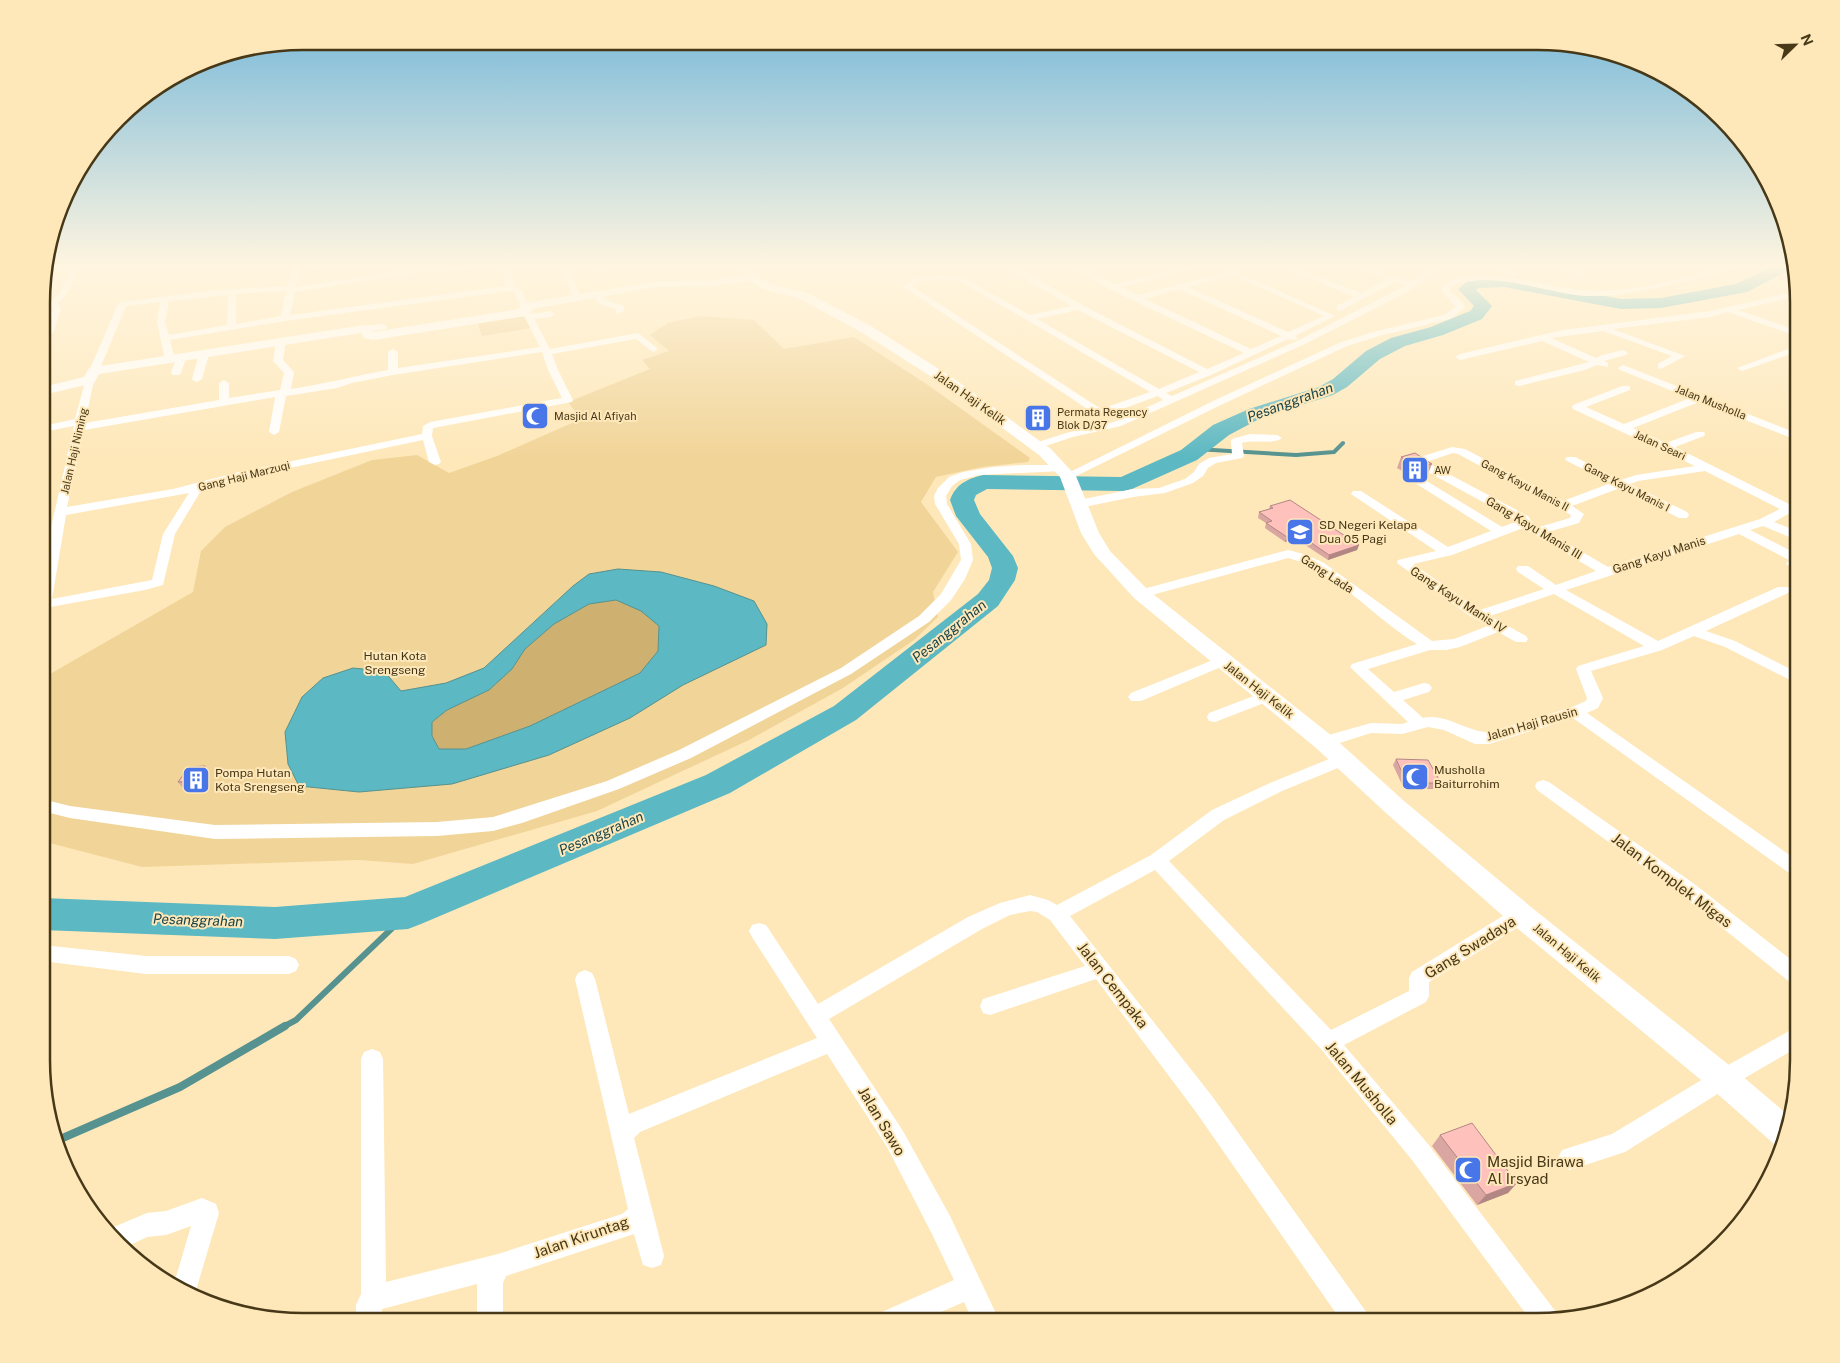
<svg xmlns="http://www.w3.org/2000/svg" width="1840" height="1363" viewBox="0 0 1840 1363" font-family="'Public Sans',sans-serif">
	<rect width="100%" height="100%" fill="#fee8ba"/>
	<!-- green -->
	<path fill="#f1d498" d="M 525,314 L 531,328 L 482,336 L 477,321 Z
		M 700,316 L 754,320 L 784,349 L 854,337 L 928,385 L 1030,458 L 1028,462 L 982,467 L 936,477 L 921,502 L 958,552 L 933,592 L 938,617 L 914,640 L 843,688 L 749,740 L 597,811 L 413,864 L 359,860 L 142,867 L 42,841 L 43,678 L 193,592 L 201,551 L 225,527 L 292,492 L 372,460 L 417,455 L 449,473 L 497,456 L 581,419 L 568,402 L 650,369 L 642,360 L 669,351 L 650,335 L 668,323 Z"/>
	<!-- forest -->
	<path fill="#ceb071" d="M 616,600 L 641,611 L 659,626 L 658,651 L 640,673 L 530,726 L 466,749 L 439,749 L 432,736 L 432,722 L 447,710 L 489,690 L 512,669 L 525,649 L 554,624 L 589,604 Z"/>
	<!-- water -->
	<path fill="#5cb8c2" stroke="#56928f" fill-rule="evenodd" d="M 618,569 L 661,572 L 714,586 L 754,601 L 767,624 L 766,645 L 683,685 L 630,718 L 549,755 L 452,784 L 359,792 L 299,786 L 288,764 L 285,732 L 302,697 L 323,678 L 353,668 L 384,671 L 401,691 L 446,683 L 484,668 L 573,586 L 589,574 ZM 616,600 L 641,611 L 659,626 L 658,651 L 640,673 L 530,726 L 466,749 L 439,749 L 432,736 L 432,722 L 447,710 L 489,690 L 512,669 L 525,649 L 554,624 L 589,604 Z"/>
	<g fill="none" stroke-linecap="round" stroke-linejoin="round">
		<!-- stream-far2 -->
		<path stroke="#56928f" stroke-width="4" d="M 1196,449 L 1296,455 L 1334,452 L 1343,443"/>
		<!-- stream-far1 -->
		<path stroke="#56928f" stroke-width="6" d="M 283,1027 L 296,1020 L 408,913"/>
		<!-- stream -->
		<path stroke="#56928f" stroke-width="8" d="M 58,1140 L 180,1087 L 285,1026"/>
		<!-- river -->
		<path fill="#5cb8c2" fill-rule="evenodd" d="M 1774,266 L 1792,267 L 1790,270 L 1747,292 L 1661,308 L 1621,309 L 1504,287 L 1479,288 L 1476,290 L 1492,306 L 1482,319 L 1443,335 L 1405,346 L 1380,359 L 1347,387 L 1333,395 L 1263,417 L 1229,435 L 1197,460 L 1132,489 L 1124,491 L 987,489 L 976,495 L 974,500 L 980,514 L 1013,556 L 1018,568 L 1015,580 L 998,606 L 856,720 L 730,793 L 421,924 L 408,929 L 275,939 L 42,930 L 42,898 L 275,907 L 405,897 L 706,775 L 834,706 L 978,594 L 989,580 L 992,568 L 988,557 L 956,516 L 950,500 C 956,484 967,479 983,475 L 1121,477 L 1181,450 L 1213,425 L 1249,409 L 1319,387 L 1333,379 L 1366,351 L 1391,338 L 1431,327 L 1470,311 L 1474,306 L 1458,289 L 1469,280 L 1504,277 L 1621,299 L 1661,298 L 1736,284 Z"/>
		<!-- street -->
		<path fill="#fff" fill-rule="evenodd" d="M 71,266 L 79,266 L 72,286 L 58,304 L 61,309 L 54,331 L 52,333 L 46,333 L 44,331 L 53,309 L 50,304 L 64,286 Z
			M 292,266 L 300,266 L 296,287 L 421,268 L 488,266 L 484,268 L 421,272 L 295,292 L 290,315 L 506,286 L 502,266 L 510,266 L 515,287 L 522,290 L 529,307 L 522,309 L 515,293 L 510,291 L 285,321 L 170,340 L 175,360 L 170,363 L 165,360 L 157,322 L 160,302 L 126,306 L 99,371 L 94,374 L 89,371 L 117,306 L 121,302 L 217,290 L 288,286 ZM 286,291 L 281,316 L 236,324 L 236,294 ZM 228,295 L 227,325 L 169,335 L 165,322 L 169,301 Z
			M 305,266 L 330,266 L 311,270 Z
			M 560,266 L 568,266 L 582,298 L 581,300 L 574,298 Z
			M 594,266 L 602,266 L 607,272 L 600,274 Z
			M 1010,266 L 1016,266 L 1082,305 L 1207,369 L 1244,353 L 1109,289 L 1070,266 L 1080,266 L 1115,284 L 1191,266 L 1204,266 L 1122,287 L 1138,295 L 1225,272 L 1213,266 L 1223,266 L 1335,316 L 1295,336 L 1298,338 L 1296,340 L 1288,339 L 1211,375 L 1166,393 L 1172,396 L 1299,340 L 1405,286 L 1395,282 L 1340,311 L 1337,310 L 1337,306 L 1354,297 L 1281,266 L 1291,266 L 1361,293 L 1387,279 L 1353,266 L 1364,266 L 1410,282 L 1434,266 L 1443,266 L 1409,291 L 1305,344 L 1121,426 L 1073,437 L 1036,449 L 1031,446 L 1032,444 L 1066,433 L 1114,422 L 1163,400 L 1158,396 L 1114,412 L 1095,414 L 902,286 L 917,278 L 936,275 L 960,276 L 1030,315 L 1071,306 L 1010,270 ZM 1232,275 L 1324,316 L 1288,332 L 1188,287 ZM 936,279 L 958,280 L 1150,392 L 1101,409 L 912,286 L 919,282 ZM 1179,289 L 1281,336 L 1251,349 L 1145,299 ZM 1078,310 L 1199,372 L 1159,389 L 1037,319 Z
			M 1484,266 L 1496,266 L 1519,274 L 1515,276 Z
			M 1551,266 L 1563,266 L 1588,275 L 1584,277 Z
			M 1725,266 L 1737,266 C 1727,273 1703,277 1690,280 C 1656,289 1620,297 1585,296 C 1541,293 1493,268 1450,287 L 1450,291 L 1463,303 L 1465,308 L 1450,319 L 1379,336 L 1347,346 L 1223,404 L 1072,478 L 1068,479 L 1062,476 L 1215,400 L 1341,342 L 1373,332 L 1444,315 L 1456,307 L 1442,292 L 1442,286 C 1471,260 1547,288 1583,290 C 1631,294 1679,278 1725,266 Z
			M 1797,291 L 1798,296 L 1738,310 L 1799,331 L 1799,337 L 1728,312 L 1710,317 L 1613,329 L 1685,356 L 1661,369 L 1658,368 L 1658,364 L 1672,356 L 1603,331 L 1551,338 L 1596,358 L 1602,355 L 1623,350 L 1628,353 L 1626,355 L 1604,361 L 1608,363 L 1608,367 L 1597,365 L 1585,370 L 1519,386 L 1515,385 L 1515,381 L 1589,362 L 1542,341 L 1460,360 L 1455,357 L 1460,354 L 1563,330 L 1710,311 Z
			M 594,293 L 600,293 L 606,300 L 624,306 L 623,312 L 616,314 L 616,309 L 600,304 L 593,295 Z
			M 526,309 L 531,314 L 551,311 L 555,314 L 551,317 L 534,319 L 550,349 L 638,333 L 658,349 L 653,352 L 636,339 L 552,354 L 558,370 L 573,400 L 572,402 L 433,428 L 432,436 L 441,462 L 439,464 L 435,465 L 429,462 L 423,440 L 242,478 L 202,489 L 175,534 L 163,585 L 145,590 L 50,607 L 48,613 L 43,614 L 43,568 L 47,545 L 74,426 L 43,432 L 43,426 L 75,419 L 86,378 L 89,377 L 94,380 L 85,423 L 219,400 L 219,383 L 224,380 L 229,383 L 229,398 L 280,390 L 284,373 L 273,361 L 276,341 L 281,338 L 286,341 L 283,360 L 294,372 L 291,389 C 324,384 355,376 388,370 L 388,352 L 393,349 L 398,352 L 398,368 L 540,347 L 522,312 ZM 542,352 L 548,370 L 562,398 L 430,422 L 423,426 L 422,434 L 239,472 L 173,489 L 67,507 L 84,430 L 275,397 L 269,432 L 274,435 L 279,432 L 286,396 L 337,388 L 352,383 L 393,375 ZM 189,493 L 163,534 L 152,580 L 52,599 L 66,515 Z
			M 383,324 L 387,327 L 386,329 L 364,332 L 360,329 L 364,326 Z
			M 1799,345 L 1799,351 L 1745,370 L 1742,371 L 1737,368 Z
			M 204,351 L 209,354 L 202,379 L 197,382 L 194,381 L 192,379 L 199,354 Z
			M 181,355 L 186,358 L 181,373 L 179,375 L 173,375 L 171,373 L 176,358 Z
			M 1623,365 L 1799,434 L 1799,441 L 1699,402 L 1633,428 L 1666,443 L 1696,432 L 1704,432 L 1705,434 L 1704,436 L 1675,447 L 1789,504 L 1799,502 L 1799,508 L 1774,522 L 1799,532 L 1799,541 L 1763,526 L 1750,530 L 1799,555 L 1799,572 L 1786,564 L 1789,560 L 1739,534 L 1566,590 L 1658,641 L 1778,587 L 1788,587 L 1790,590 L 1788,593 L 1706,631 L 1735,641 L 1798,673 L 1798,684 L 1725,647 L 1694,636 L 1662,650 L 1591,671 L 1603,698 L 1598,708 L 1587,713 L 1798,861 L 1798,877 L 1792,875 L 1573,718 L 1489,744 L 1475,744 L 1444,730 L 1428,727 L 1402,734 L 1371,733 L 1324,748 L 1318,746 L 1316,742 L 1318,738 L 1371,723 L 1402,724 L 1408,722 L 1350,667 L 1352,664 L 1417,644 C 1376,620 1334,569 1288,558 L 1141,598 L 1134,594 L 1136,591 L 1288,550 L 1307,555 L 1324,563 L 1432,641 L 1454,639 L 1485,627 L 1488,626 L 1467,614 L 1397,563 L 1398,560 L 1436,551 L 1351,494 L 1353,491 L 1361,491 L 1448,547 L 1491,531 L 1412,481 L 1410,479 L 1412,477 L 1420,477 L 1502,527 L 1518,521 L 1415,465 L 1412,461 L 1414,459 L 1452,447 L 1465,449 L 1563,501 L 1611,483 L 1567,461 L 1565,459 L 1567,457 L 1575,457 L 1621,480 L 1636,475 L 1695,466 L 1573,409 L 1572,407 L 1573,405 L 1622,386 L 1630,386 L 1630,390 L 1586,407 L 1624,424 L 1690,398 L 1620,370 L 1618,368 ZM 1453,453 L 1458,454 L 1571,515 L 1570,518 L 1539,527 L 1532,522 L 1528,516 L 1426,462 ZM 1705,471 L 1780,509 L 1760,519 L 1608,567 L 1548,532 L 1579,523 L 1584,514 L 1572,506 L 1620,488 L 1679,518 L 1687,518 L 1689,515 L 1687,512 L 1630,484 L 1638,481 ZM 1523,528 L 1596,571 L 1556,585 L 1528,566 L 1518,566 L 1516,569 L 1518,572 L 1544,589 L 1480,610 L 1413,564 L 1452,555 ZM 1554,594 L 1644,646 L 1578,666 L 1576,669 L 1587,698 L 1586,701 L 1570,708 L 1489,732 C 1466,732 1445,712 1423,718 L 1403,700 L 1429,692 L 1432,688 L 1429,684 L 1424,683 L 1394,692 L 1368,669 L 1430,650 L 1446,650 L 1460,647 L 1498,632 L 1516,642 L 1526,642 L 1528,639 L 1526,636 L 1490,616 Z
			M 1250,434 L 1277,435 L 1282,438 C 1274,445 1253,439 1242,443 L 1244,456 L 1242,458 L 1216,463 L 1208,468 L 1203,476 L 1193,483 L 1165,493 L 1133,497 L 1079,508 L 1073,504 L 1079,500 L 1133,489 L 1159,488 L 1185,479 L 1194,472 L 1199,464 L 1209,458 L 1232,454 L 1231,441 L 1232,439 Z
			M 1022,465 L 1062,465 L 1068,468 L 1062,471 L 979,475 L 960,480 L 952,486 L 946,496 L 947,504 L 971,544 L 973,560 L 965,579 L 951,600 L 929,622 L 851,674 L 691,758 L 619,789 L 522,823 L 493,831 L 437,836 L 215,839 L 70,818 L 42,811 L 42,799 L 70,806 L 215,825 L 437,822 L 493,817 L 607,781 L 679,750 L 841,668 L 919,616 L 941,594 L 961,560 L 959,544 L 935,504 L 934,496 L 938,488 L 949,477 L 963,472 L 993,467 Z
			M 1223,656 L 1228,658 L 1230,661 L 1228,664 L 1141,701 L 1131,701 L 1128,697 L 1131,693 Z
			M 1267,691 L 1272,692 L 1275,696 L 1272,700 L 1215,722 L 1209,721 L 1207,717 L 1209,713 Z
			M 1344,753 L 1350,755 L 1352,759 L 1350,763 L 1282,791 L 1224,820 L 1169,861 L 1331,1030 L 1409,991 L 1409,978 L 1412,972 L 1514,909 L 1521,907 L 1528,909 L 1530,915 L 1528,921 L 1429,982 L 1429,996 L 1426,1002 L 1344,1045 L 1428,1144 L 1556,1312 L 1559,1320 L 1532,1322 L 1412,1160 L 1321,1049 L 1155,870 L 1070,916 L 1212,1096 L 1367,1313 L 1371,1322 L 1342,1322 L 1196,1112 L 1096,979 L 990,1015 L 983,1013 L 980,1006 L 983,999 L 1085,966 L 1050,920 L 1037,912 L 1030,911 L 1010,915 L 982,929 L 829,1019 L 903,1131 L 950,1216 L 1000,1322 L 973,1322 L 964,1302 L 920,1321 L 878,1321 L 882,1312 L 954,1280 L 932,1234 L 887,1147 L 827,1054 L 640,1132 L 634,1138 L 664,1256 L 661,1265 L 652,1268 L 643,1265 L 634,1234 L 506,1276 L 503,1283 L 503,1321 L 477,1321 L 477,1284 L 382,1309 L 382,1321 L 356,1321 L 356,1305 L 361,1294 L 361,1059 L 364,1052 L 372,1049 L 380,1052 L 383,1059 L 386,1282 L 498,1254 L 622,1214 L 628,1209 L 575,979 L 578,973 L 585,970 L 592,973 L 595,979 L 629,1114 L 817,1038 L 752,937 L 749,931 L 752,925 L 759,923 L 766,925 L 818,1004 L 968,917 L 1000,903 L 1030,895 L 1048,900 L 1057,905 L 1151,855 L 1212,810 L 1270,783 Z
			M 1543,780 L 1549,782 L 1693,883 L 1798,965 L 1798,986 L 1791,983 L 1679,893 L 1537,790 L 1535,786 L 1537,782 Z
			M 42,945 L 146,956 L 289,956 L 296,959 L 299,965 L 296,971 L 289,974 L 146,974 L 42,961 Z
			M 1798,1026 L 1798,1047 L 1719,1093 L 1625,1152 L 1570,1170 L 1562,1166 L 1558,1158 L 1562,1150 L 1612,1134 L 1703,1079 Z
			M 202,1198 L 216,1204 L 219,1213 L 194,1297 L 174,1284 L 191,1226 L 166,1235 L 147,1237 L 124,1248 L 109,1229 L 147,1213 L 166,1211 Z"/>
		<!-- secondary -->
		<path fill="#fff" fill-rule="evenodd" d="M 78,266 L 72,269 L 44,273 L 44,267 Z
			M 733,266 L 746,266 L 770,284 L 806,292 L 871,326 L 953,378 L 1051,449 L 1076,476 L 1099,533 L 1110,551 L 1148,590 L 1332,736 L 1404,801 L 1531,907 L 1734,1069 L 1789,1116 L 1782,1148 L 1774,1144 L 1712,1089 L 1511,923 L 1386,813 L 1316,748 L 1134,598 L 1094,554 L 1081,533 L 1060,477 L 1039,455 L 943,384 L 861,332 L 798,298 L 762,289 L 751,281 L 709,286 L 657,287 L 532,309 L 530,315 L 526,316 L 373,340 L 364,338 L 361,333 L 99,374 L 94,383 L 43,395 L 43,387 L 84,377 L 89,368 L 94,367 L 364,325 L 369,326 L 373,332 L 519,309 L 521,304 L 525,303 L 657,281 L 709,280 L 743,275 Z"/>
	</g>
	<!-- wall -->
	<path fill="#daa6a1" d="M 1401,457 L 1432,464 L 1428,474 L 1411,476 L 1397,468 Z
		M 1270,506 L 1359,545 L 1357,550 L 1328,560 L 1296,539 L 1285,542 L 1265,528 L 1266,523 L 1258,518 L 1259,512 L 1269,509 Z
		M 1396,759 L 1441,783 L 1438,789 L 1404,789 L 1393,765 Z
		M 209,772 L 199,787 L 183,788 L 178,782 Z
		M 1440,1135 L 1517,1183 L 1508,1193 L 1477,1205 L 1432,1146 Z"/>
	<!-- shaded-wall -->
	<path fill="#b28783" d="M 1297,533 L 1296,539 L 1285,542 L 1287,537 Z
		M 1359,545 L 1357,550 L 1328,560 L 1329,555 Z
		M 205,766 L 209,772 L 199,787 L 195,781 Z
		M 1517,1183 L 1508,1193 L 1477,1205 L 1486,1195 Z"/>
	<!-- building -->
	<path fill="#fec1bb" stroke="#b28783" d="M 1415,453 L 1432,464 L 1414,465 L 1401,457 Z
		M 1290,500 L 1359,545 L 1329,555 L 1297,533 L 1287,537 L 1266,523 L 1272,521 L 1259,512 L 1273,508 L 1270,506 Z
		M 1396,759 L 1428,760 L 1441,783 L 1407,783 Z
		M 205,766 L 195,781 L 178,782 L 189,767 Z
		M 1472,1123 L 1517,1183 L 1486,1195 L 1440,1135 Z"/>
	<!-- sky -->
	<linearGradient id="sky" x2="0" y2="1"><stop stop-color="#70b6d9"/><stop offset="0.58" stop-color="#fff5e0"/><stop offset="1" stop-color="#fff5e0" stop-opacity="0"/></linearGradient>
	<rect width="1840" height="457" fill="url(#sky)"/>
	<!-- icons -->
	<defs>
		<g id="mosque-square" transform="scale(1.4375)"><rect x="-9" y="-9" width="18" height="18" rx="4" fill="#4876e8" stroke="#fee8ba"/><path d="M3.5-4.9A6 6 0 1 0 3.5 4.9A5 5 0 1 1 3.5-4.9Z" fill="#fff"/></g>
		<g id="building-square" transform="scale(1.4375)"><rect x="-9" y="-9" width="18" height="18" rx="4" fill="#4876e8" stroke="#fee8ba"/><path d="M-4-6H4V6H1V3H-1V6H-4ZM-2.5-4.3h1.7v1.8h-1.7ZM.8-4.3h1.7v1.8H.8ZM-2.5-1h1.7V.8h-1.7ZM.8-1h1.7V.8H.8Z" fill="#fff"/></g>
		<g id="school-square" transform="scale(1.4375)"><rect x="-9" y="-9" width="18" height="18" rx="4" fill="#4876e8" stroke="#fee8ba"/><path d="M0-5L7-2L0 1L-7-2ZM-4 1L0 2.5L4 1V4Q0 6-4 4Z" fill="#fff"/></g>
	</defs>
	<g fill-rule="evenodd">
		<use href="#mosque-square" x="535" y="416"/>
		<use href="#building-square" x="1038" y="418"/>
		<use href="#building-square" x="1415" y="470"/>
		<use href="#school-square" x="1300" y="532"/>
		<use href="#mosque-square" x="1415" y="777"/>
		<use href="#building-square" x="196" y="780"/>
		<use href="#mosque-square" x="1468" y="1170"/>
	</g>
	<g text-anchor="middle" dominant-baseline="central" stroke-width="4" stroke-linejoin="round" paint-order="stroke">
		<!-- far-street labels -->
		<g font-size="11" fill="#473817" stroke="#fee8ba">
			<text transform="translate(1711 402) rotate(22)">Jalan Musholla</text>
			<text transform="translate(1660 445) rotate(25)">Jalan Seari</text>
			<text transform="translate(74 451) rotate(-77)">Jalan Haji Niming</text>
			<text transform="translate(244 476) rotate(-14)">Gang Haji Marzuqi</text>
			<text transform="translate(1525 485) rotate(28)">Gang Kayu Manis II</text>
			<text transform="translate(1627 487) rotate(27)">Gang Kayu Manis I</text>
		</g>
		<!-- far-poi labels -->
		<g font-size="11" fill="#473817" stroke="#fee8ba" text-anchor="start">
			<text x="1057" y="412">Permata Regency<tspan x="1057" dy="13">Blok D/37</tspan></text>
			<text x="554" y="416">Masjid Al Afiyah</text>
			<text x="1434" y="470">AW</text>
		</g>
		<!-- street labels -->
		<g font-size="12" fill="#473817" stroke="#fee8ba">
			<text transform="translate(970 398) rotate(35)">Jalan Haji Kelik</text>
			<text transform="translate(1534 528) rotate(31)">Gang Kayu Manis III</text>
			<text transform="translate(1659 555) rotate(-18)">Gang Kayu Manis</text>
			<text transform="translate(1327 574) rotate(33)">Gang Lada</text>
			<text transform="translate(1458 600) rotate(33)">Gang Kayu Manis IV</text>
			<text transform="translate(1259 690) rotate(38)">Jalan Haji Kelik</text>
			<text transform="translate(1532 724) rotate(-16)">Jalan Haji Rausin</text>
			<text transform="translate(1567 953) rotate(40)">Jalan Haji Kelik</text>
		</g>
		<!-- poi labels -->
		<g font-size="12" fill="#473817" stroke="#fee8ba" text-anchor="start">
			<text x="1319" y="525">SD Negeri Kelapa<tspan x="1319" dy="14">Dua 05 Pagi</tspan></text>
			<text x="1434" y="770">Musholla<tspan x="1434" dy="14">Baiturrohim</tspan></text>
			<text x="215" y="773">Pompa Hutan<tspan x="215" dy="14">Kota Srengseng</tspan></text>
		</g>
		<!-- park labels -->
		<g font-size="12" fill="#413417" stroke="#fee8ba">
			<text x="395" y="656">Hutan Kota<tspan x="395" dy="14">Srengseng</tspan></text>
		</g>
		<!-- water labels -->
		<g font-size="14" font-style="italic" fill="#184347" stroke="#fee8ba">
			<text transform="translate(1290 402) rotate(-20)">Pesanggrahan</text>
			<text transform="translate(949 631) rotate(-39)">Pesanggrahan</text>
			<text transform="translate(601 833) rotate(-23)">Pesanggrahan</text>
			<text transform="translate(198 920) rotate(2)">Pesanggrahan</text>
		</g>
		<!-- near-street labels -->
		<g font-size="15" fill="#473817" stroke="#fee8ba">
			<text transform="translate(1672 880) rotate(37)">Jalan Komplek Migas</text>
			<text transform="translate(1470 947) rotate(-32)">Gang Swadaya</text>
			<text transform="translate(1113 985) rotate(52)">Jalan Cempaka</text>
			<text transform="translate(1362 1083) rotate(50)">Jalan Musholla</text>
			<text transform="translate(882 1121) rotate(59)">Jalan Sawo</text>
			<text transform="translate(581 1237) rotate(-19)">Jalan Kiruntag</text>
		</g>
		<!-- near-poi labels -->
		<g font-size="15" fill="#473817" stroke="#fee8ba" text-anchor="start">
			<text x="1487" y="1161">Masjid Birawa<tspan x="1487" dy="17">Al Irsyad</tspan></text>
		</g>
	</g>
	<!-- crop -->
	<path d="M0 0H1840V1363H0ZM303 50H1537A253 253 0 0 1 1790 303V1060A253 253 0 0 1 1537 1313H303A253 253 0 0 1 50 1060V303A253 253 0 0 1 303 50Z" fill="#fee8ba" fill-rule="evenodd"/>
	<path fill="none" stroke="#473817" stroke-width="2.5" d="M303 50H1537A253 253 0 0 1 1790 303V1060A253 253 0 0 1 1537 1313H303A253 253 0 0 1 50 1060V303A253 253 0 0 1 303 50Z"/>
	<!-- north arrow -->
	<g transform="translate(1795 45) rotate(67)" stroke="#fee8ba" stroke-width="4" paint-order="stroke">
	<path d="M0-4L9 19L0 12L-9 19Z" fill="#473817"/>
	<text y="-8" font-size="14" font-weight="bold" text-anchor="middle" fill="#473817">N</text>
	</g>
</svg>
